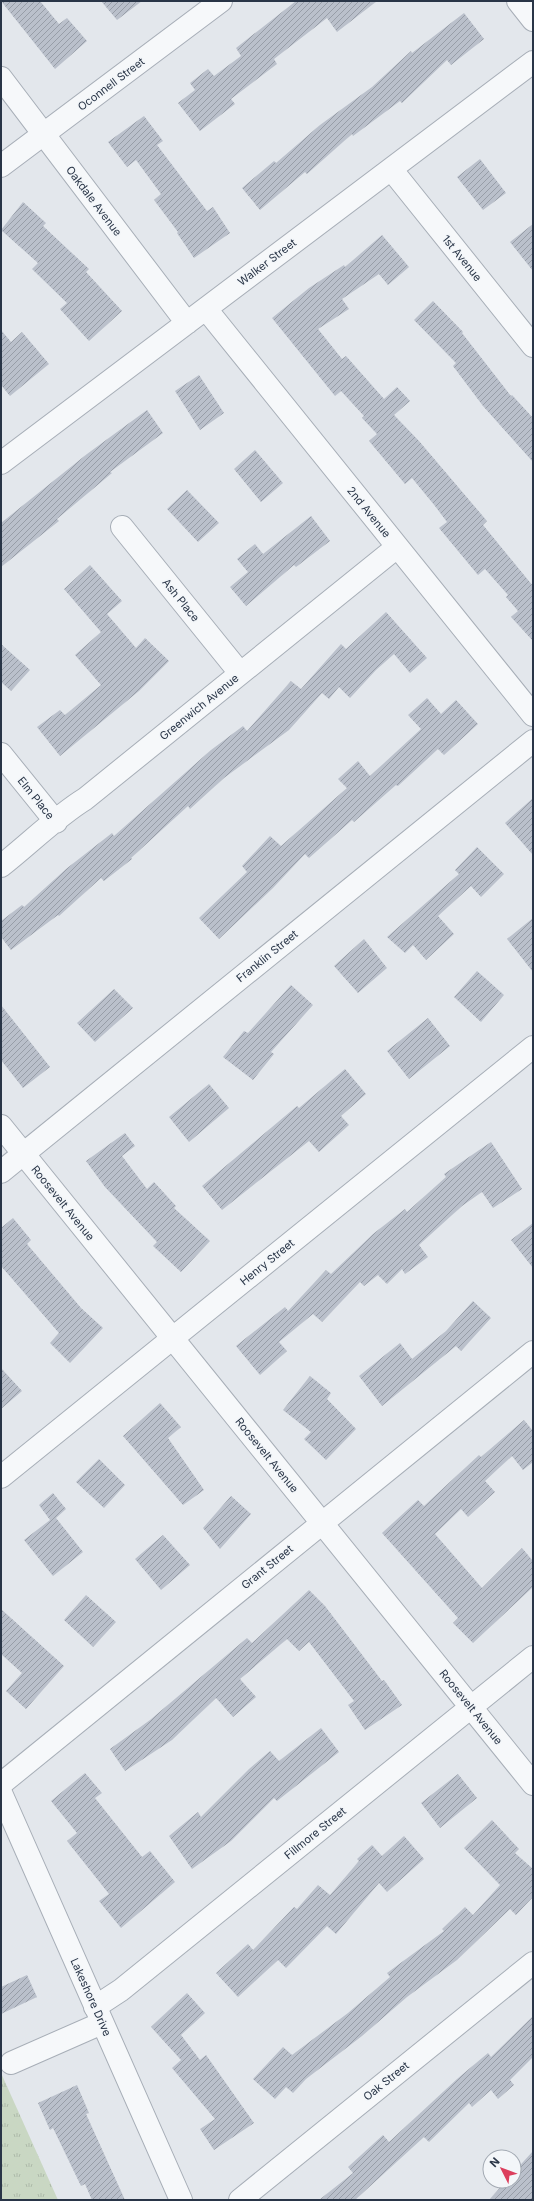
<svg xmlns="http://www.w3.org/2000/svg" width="534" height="2201" viewBox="0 0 534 2201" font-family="Inter,sans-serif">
	<defs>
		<pattern id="grass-tufts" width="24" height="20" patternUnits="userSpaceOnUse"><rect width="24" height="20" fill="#c9d7c3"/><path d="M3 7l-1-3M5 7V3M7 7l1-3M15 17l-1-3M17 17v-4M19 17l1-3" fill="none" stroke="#adb9a9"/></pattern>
		<pattern id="building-hatch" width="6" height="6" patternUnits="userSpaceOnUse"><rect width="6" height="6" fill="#bac0cb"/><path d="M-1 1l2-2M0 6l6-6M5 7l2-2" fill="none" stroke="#979da7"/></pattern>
	</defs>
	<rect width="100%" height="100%" fill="#e3e7ec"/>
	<!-- grass -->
	<path fill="url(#grass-tufts)" d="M 1,2073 L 58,2200 L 1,2200 Z"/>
	<!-- building -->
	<path fill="url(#building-hatch)" d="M 1,1 L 40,1 L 59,24 L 67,18 L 87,41 L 55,69 Z
		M 101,1 L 142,1 L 117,20 Z
		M 296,1 L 377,1 L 337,32 L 327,18 L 274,59 L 277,64 L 231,99 L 235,104 L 200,131 L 178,103 L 195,90 L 190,83 L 208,69 L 214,76 L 241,56 L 236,48 Z
		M 464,13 L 484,39 L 451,65 L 447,60 L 402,103 L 400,101 L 353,136 L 352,134 L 307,174 L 305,172 L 260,210 L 242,188 L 274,161 L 276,163 L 320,125 L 372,87 L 411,51 L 412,53 Z
		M 144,116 L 163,141 L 157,145 L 207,211 L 213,207 L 230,233 L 194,258 L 177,233 L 178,232 L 154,200 L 161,194 L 136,160 L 127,167 L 108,142 Z
		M 480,159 L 506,193 L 483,210 L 457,177 Z
		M 23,202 L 46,223 L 43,226 L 89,269 L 86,272 L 122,311 L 89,341 L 60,309 L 67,303 L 32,269 L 38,263 L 1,230 Z
		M 533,224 L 533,271 L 510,242 Z
		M 382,235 L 409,267 L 388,285 L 379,274 L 342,299 L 349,309 L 318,329 L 342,359 L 346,356 L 384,399 L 397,387 L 410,401 L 394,415 L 419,441 L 487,521 L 483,525 L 533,586 L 533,641 L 511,617 L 518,611 L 506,597 L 508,595 L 485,569 L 478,575 L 439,528 L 447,522 L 435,506 L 412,478 L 405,484 L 369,441 L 377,434 L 362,418 L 364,416 L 341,391 L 335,396 L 272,318 L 309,288 L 344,265 L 345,267 Z
		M 433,301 L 463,332 L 462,333 L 511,396 L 512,395 L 533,418 L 533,462 L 483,406 L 453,366 L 456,363 L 414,320 Z
		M 1,330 L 11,342 L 22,332 L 49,364 L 10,396 L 1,385 Z
		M 199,375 L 224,413 L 200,430 L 175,391 Z
		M 147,410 L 163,433 L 110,472 L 112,473 L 57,519 L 59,521 L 1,567 L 1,523 L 87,454 Z
		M 255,450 L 283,483 L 261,502 L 234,469 Z
		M 187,490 L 219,523 L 198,542 L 167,509 Z
		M 311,516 L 330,541 L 296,567 L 294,565 L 246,606 L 230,587 L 248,572 L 237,559 L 255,544 L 263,554 Z
		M 90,565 L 122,601 L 107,614 L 136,648 L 145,638 L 169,661 L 139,691 L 60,756 L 37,727 L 60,710 L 65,715 L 101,685 L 75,655 L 101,632 L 64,589 Z
		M 386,612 L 427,658 L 410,673 L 394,654 L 376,670 L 350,698 L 339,687 L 329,699 L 322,693 L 289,730 L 224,778 L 190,809 L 188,806 L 131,858 L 132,859 L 104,881 L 101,878 L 59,916 L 58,915 L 11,950 L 1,937 L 1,921 L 22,905 L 24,907 L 66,869 L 112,833 L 114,836 L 211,750 L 243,726 L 247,731 L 291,681 L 301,689 L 341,644 L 346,649 Z
		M 1,644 L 30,670 L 11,691 L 1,682 Z
		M 427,698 L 441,714 L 456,700 L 478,724 L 444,755 L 438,749 L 398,786 L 396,785 L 354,822 L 352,820 L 309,858 L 305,854 L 273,888 L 219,939 L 199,918 L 247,872 L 242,866 L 270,836 L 281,846 L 347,788 L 338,779 L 358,761 L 370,776 L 421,729 L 408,715 Z
		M 533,798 L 533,855 L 505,823 Z
		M 477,847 L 504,874 L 481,897 L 471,886 L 438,916 L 454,934 L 426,960 L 413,945 L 405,953 L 387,937 L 459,874 L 455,870 Z
		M 533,918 L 533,972 L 507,939 Z
		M 364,939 L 387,968 L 358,993 L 334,966 Z
		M 477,971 L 504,995 L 481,1022 L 454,997 Z
		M 291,985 L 313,1005 L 271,1052 L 274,1054 L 253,1080 L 223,1057 L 244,1031 L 248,1033 Z
		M 114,989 L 133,1008 L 95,1042 L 77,1023 Z
		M 1,1005 L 50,1067 L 23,1088 L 1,1060 Z
		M 428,1018 L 450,1046 L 409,1079 L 387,1051 Z
		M 345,1069 L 366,1094 L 341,1116 L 349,1125 L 319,1152 L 309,1141 L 222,1210 L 202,1186 L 297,1106 L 299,1108 Z
		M 209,1084 L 229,1108 L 189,1142 L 169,1117 Z
		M 125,1133 L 135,1146 L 122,1156 L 147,1189 L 154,1182 L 176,1206 L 174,1208 L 210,1241 L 181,1272 L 153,1246 L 157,1242 L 105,1187 L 86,1161 Z
		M 491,1142 L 522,1189 L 493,1208 L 482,1192 L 462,1206 L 419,1245 L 428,1257 L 405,1274 L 402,1269 L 387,1284 L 378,1275 L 364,1286 L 360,1282 L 322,1322 L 313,1314 L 279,1342 L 287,1351 L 260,1375 L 236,1346 L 285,1307 L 288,1311 L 326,1270 L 331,1274 L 373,1234 L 405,1209 L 407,1212 L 446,1177 L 444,1174 Z
		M 13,1218 L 31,1240 L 27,1244 L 81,1308 L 103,1328 L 70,1363 L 50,1343 L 59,1333 L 1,1266 L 1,1228 Z
		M 533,1223 L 533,1268 L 511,1240 Z
		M 473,1301 L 491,1318 L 461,1351 L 456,1346 L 382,1406 L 359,1376 L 400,1343 L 412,1359 L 446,1331 Z
		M 1,1368 L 22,1391 L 1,1409 Z
		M 310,1376 L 331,1393 L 327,1399 L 356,1429 L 326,1460 L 304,1439 L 311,1432 L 283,1410 Z
		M 160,1403 L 181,1427 L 168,1438 L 204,1490 L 183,1505 L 123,1436 Z
		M 524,1420 L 533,1431 L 533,1462 L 523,1470 L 512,1456 L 485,1481 L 495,1492 L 468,1517 L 461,1509 L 435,1534 L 482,1588 L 522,1548 L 533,1561 L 533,1587 L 473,1643 L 453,1623 L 458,1618 L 382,1533 L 418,1500 L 424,1506 L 479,1455 L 481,1457 Z
		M 99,1459 L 125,1485 L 104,1508 L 76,1482 Z
		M 53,1493 L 66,1509 L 56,1518 L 83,1552 L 53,1576 L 24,1540 L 50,1520 L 39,1505 Z
		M 231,1496 L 251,1514 L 220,1549 L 203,1528 Z
		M 163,1535 L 190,1565 L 161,1590 L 135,1559 Z
		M 309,1590 L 325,1606 L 382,1681 L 384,1680 L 402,1705 L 365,1730 L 348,1705 L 354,1701 L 309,1642 L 299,1651 L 287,1639 L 240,1679 L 256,1697 L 233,1717 L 216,1698 L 172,1740 L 125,1771 L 110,1749 L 150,1720 L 247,1638 L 252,1643 Z
		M 86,1595 L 116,1622 L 93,1647 L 64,1620 Z
		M 1,1609 L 64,1666 L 26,1709 L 6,1691 L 22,1673 L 1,1654 Z
		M 321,1728 L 339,1752 L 277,1801 L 274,1798 L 231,1841 L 192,1869 L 169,1836 L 198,1812 L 201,1817 L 249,1769 L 270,1751 L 279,1761 Z
		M 85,1773 L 102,1793 L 95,1798 L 142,1857 L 150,1851 L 175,1882 L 121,1928 L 99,1901 L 109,1894 L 67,1841 L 77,1833 L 51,1801 Z
		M 458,1774 L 477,1798 L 440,1828 L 421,1803 Z
		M 492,1820 L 519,1849 L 515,1853 L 533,1869 L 533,1897 L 516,1915 L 510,1909 L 457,1960 L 407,1997 L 362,2036 L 306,2079 L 293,2093 L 286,2087 L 275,2099 L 253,2079 L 283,2047 L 292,2055 L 348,2013 L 390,1977 L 387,1973 L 444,1931 L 442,1929 L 465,1907 L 473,1915 L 500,1885 L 464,1848 Z
		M 404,1836 L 424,1859 L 387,1892 L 379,1883 L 336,1934 L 327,1926 L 286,1968 L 278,1960 L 238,1997 L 216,1973 L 248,1944 L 253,1950 L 294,1907 L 297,1909 L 318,1885 L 330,1895 L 359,1861 L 357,1859 L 372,1845 L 382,1856 Z
		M 27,1975 L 37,1997 L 1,2014 L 1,1987 Z
		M 187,1993 L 205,2013 L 181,2035 L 200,2060 L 206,2055 L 254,2123 L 214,2150 L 200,2129 L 215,2119 L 172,2068 L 181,2060 L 151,2027 Z
		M 533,2016 L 533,2057 L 510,2080 L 514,2085 L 498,2099 L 491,2090 L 472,2107 L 469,2103 L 429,2142 L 424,2137 L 355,2200 L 319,2200 L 353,2173 L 348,2167 L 383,2135 L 389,2142 L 457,2079 L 488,2053 L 491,2057 Z
		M 77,2085 L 89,2113 L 86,2114 L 125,2200 L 92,2200 L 85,2184 L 81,2186 L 53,2128 L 50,2130 L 38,2103 Z
		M 533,2151 L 533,2200 L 489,2200 L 506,2181 L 514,2181 L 514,2172 Z"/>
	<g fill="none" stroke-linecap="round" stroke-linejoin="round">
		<!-- minor casing -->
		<g stroke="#a7aeb7" stroke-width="24">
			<path id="minor" d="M 518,1 L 533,20
				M 1,78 L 187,323
				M 1,166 L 221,1
				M 391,169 L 533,346
				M 206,309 L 533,715
				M 1,463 L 533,62
				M 122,527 L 240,673
				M 1,754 L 56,822
				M 1,866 C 28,845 57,816 85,799 L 397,547
				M 1,1126 L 533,1784
				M 1,1172 L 533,741
				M 1,1477 L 533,1047
				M 1,1784 L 533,1352
				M 95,2007 L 121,1990 L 533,1657
				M 11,2063 L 102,2023
				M 240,2200 L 533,1963"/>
		</g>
		<!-- tertiary casing -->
		<g stroke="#a7aeb7" stroke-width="24">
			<path id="tertiary" d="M 1,1793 L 181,2200"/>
		</g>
		<!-- minor -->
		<use href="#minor" stroke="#f6f8fa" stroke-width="22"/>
		<!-- tertiary -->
		<use href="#tertiary" stroke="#f6f8fa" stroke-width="22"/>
	</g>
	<g text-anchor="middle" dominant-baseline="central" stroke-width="3" stroke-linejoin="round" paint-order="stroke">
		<!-- street labels -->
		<g font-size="11" fill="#293547" stroke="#f3f6f9">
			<text transform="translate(111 84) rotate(-37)">Oconnell Street</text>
			<text transform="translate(94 201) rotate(53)">Oakdale Avenue</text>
			<text transform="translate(462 258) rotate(51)">1st Avenue</text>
			<text transform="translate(267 262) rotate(-37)">Walker Street</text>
			<text transform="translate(369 512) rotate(51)">2nd Avenue</text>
			<text transform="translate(181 600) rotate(51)">Ash Place</text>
			<text transform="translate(199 707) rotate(-39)">Greenwich Avenue</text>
			<text transform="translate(36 798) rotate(51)">Elm Place</text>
			<text transform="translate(267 956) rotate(-39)">Franklin Street</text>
			<text transform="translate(63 1203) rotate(51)">Roosevelt Avenue</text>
			<text transform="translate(267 1262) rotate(-39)">Henry Street</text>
			<text transform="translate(267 1455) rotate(51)">Roosevelt Avenue</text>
			<text transform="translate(267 1567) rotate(-39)">Grant Street</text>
			<text transform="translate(471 1707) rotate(51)">Roosevelt Avenue</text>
			<text transform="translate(315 1833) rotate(-39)">Fillmore Street</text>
			<text transform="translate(91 1997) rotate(66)">Lakeshore Drive</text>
			<text transform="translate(386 2081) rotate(-39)">Oak Street</text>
		</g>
	</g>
	<!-- border -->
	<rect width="534" height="2201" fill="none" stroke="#293547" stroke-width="4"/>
	<!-- north arrow -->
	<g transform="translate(502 2169) rotate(312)"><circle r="19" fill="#f3f6f9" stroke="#a2a9b2"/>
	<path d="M0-3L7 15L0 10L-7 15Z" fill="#dc3e5d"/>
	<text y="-6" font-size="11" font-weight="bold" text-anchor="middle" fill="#293547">N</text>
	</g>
</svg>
